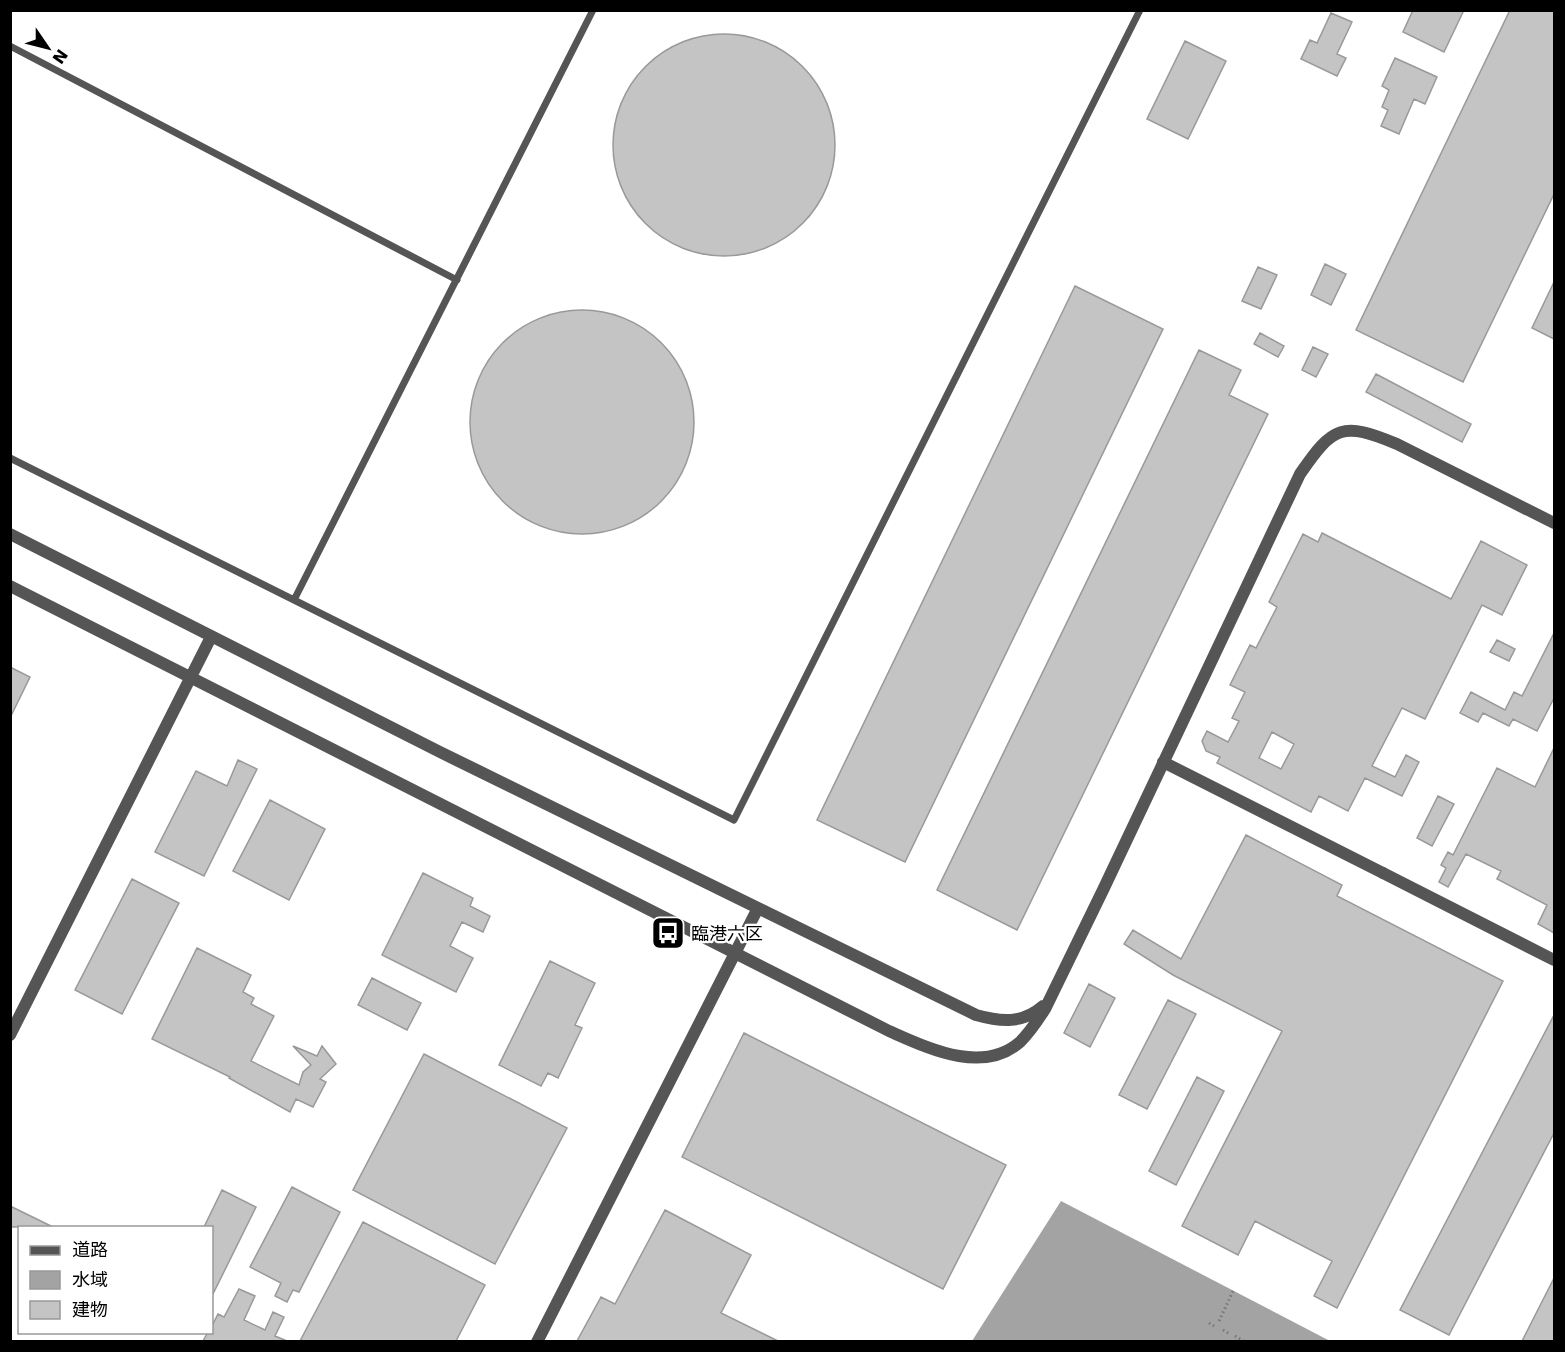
<svg xmlns="http://www.w3.org/2000/svg" width="1565" height="1352" viewBox="0 0 1565 1352" font-family="'DejaVu Sans','Noto Sans JP',sans-serif">
	<rect width="100%" height="100%" fill="#fff"/>
	<!-- water -->
	<path fill="#a3a3a3" d="M 1061,1201 L 1330,1341 L 972,1341 Z"/>
	<!-- building -->
	<path fill="#c4c4c4" stroke="#999" stroke-width="1.5" fill-rule="evenodd" d="M 1413,10 L 1464,10 L 1444,52 L 1403,32 Z
		M 1510,10 L 1554,10 L 1554,194 L 1463,382 L 1356,330 Z
		M 1331,13 L 1352,22 L 1337,54 L 1346,58 L 1337,76 L 1301,59 L 1310,40 L 1317,43 Z
		M613 145a111 111 0 1 1 222 0a111 111 0 1 1-222 0Z
		M 1185,41 L 1226,61 L 1188,139 L 1147,119 Z
		M 1395,58 L 1437,77 L 1425,104 L 1414,99 L 1399,134 L 1381,126 L 1388,110 L 1382,107 L 1389,90 L 1382,86 Z
		M 1325,264 L 1346,274 L 1331,305 L 1311,295 Z
		M 1258,267 L 1277,275 L 1261,309 L 1242,301 Z
		M 1554,282 L 1554,339 L 1532,328 Z
		M 1075,286 L 1163,329 L 905,862 L 817,820 Z
		M470 422a112 112 0 1 1 224 0a112 112 0 1 1-224 0Z
		M 1260,333 L 1284,346 L 1278,357 L 1254,344 Z
		M 1313,347 L 1328,354 L 1316,377 L 1302,370 Z
		M 1199,350 L 1241,370 L 1229,395 L 1268,414 L 1017,930 L 937,890 Z
		M 1376,374 L 1471,424 L 1462,442 L 1366,392 Z
		M 1322,533 L 1451,599 L 1481,541 L 1527,565 L 1502,615 L 1482,605 L 1425,719 L 1402,708 L 1372,766 L 1395,777 L 1406,755 L 1419,762 L 1402,796 L 1365,778 L 1348,811 L 1319,796 L 1311,812 L 1217,763 L 1220,757 L 1206,751 L 1202,741 L 1207,731 L 1228,742 L 1239,721 L 1232,718 L 1245,692 L 1230,685 L 1250,645 L 1256,648 L 1277,607 L 1269,602 L 1303,534 L 1318,542 ZM 1272,732 L 1294,744 L 1281,769 L 1259,758 Z
		M 1554,633 L 1554,698 L 1537,731 L 1513,719 L 1509,726 L 1483,713 L 1478,722 L 1460,713 L 1471,692 L 1505,710 L 1514,692 L 1522,696 Z
		M 1497,640 L 1515,649 L 1509,661 L 1490,652 Z
		M 10,667 L 30,677 L 10,718 Z
		M 1554,748 L 1554,933 L 1538,924 L 1547,905 L 1497,879 L 1501,871 L 1466,854 L 1448,887 L 1439,882 L 1446,868 L 1441,865 L 1448,852 L 1453,855 L 1497,768 L 1535,787 Z
		M 238,760 L 257,769 L 204,876 L 155,852 L 196,771 L 227,786 Z
		M 1438,796 L 1454,804 L 1432,846 L 1417,838 Z
		M 270,800 L 325,829 L 289,900 L 233,871 Z
		M 1246,835 L 1342,885 L 1337,896 L 1503,981 L 1337,1308 L 1314,1296 L 1332,1261 L 1255,1221 L 1238,1255 L 1182,1226 L 1282,1031 L 1173,975 L 1124,944 L 1133,930 L 1181,959 Z
		M 423,873 L 473,898 L 470,906 L 490,916 L 483,932 L 462,922 L 450,946 L 473,958 L 456,992 L 382,955 Z
		M 132,879 L 179,903 L 122,1014 L 75,990 Z
		M 197,948 L 251,975 L 243,992 L 254,998 L 251,1004 L 274,1016 L 251,1061 L 299,1085 L 303,1072 L 311,1065 L 293,1046 L 317,1056 L 322,1046 L 336,1064 L 320,1079 L 326,1082 L 313,1107 L 296,1099 L 290,1112 L 229,1078 L 230,1077 L 152,1039 Z
		M 550,961 L 595,983 L 575,1025 L 582,1028 L 558,1078 L 548,1073 L 541,1086 L 499,1065 Z
		M 372,978 L 421,1003 L 407,1030 L 358,1005 Z
		M 1089,984 L 1115,998 L 1090,1047 L 1064,1033 Z
		M 1168,1000 L 1196,1014 L 1147,1109 L 1119,1095 Z
		M 1554,1015 L 1554,1133 L 1449,1335 L 1400,1310 Z
		M 744,1033 L 1006,1165 L 943,1289 L 682,1157 Z
		M 424,1054 L 567,1128 L 495,1264 L 353,1190 Z
		M 1197,1077 L 1224,1091 L 1176,1185 L 1149,1171 Z
		M 292,1187 L 340,1212 L 299,1292 L 293,1290 L 287,1302 L 275,1296 L 281,1283 L 250,1267 Z
		M 222,1190 L 256,1207 L 212,1296 L 212,1227 L 204,1227 Z
		M 10,1206 L 53,1227 L 10,1227 Z
		M 665,1210 L 751,1255 L 721,1313 L 778,1341 L 577,1341 L 601,1297 L 615,1304 Z
		M 363,1222 L 485,1285 L 456,1341 L 300,1341 Z
		M 1554,1278 L 1554,1341 L 1522,1341 Z
		M 239,1289 L 255,1296 L 244,1320 L 265,1330 L 273,1312 L 284,1317 L 275,1336 L 287,1341 L 203,1341 L 208,1332 L 212,1332 L 212,1326 L 218,1314 L 224,1317 Z"/>
	<g fill="none" stroke-linecap="round" stroke-linejoin="round">
		<!-- path -->
		<path stroke="#777" stroke-width="3" stroke-dasharray="1.5 3" stroke-linecap="butt" d="M 1219,1321 L 1234,1289
			M 1209,1323 L 1214,1326
			M 1223,1330 L 1230,1334
			M 1235,1336 L 1245,1342"/>
		<!-- service -->
		<path stroke="#555" stroke-width="7" d="M 10,46 L 457,280
			M 10,458 L 734,820 L 1140,10
			M 294,600 L 593,10"/>
		<!-- minor -->
		<path stroke="#555" stroke-width="12" d="M 1383,873 L 1554,960"/>
		<!-- tertiary -->
		<path stroke="#555" stroke-width="12" d="M 10,534 L 440,752 L 976,1015 C 1001,1022 1022,1024 1043,1006
			M 10,586 L 889,1031 C 928,1048 982,1075 1020,1042 C 1030,1032 1038,1020 1045,1009 L 1103,890 L 1300,474 C 1333,426 1342,421 1397,444 L 1554,523
			M 1163,762 L 1383,873
			M 10,1035 L 211,637
			M 537,1342 L 758,908"/>
	</g>
	<!-- icons -->
	<defs>
		<g id="bus-square" transform="scale(1.725)"><rect x="-9" y="-9" width="18" height="18" rx="4" fill="#000" stroke="#fff"/><path d="M-5-6H5V4H4V6H2V4H-2V6H-4V4H-5ZM-3.5-4V0h7V-4ZM-3.5 1.2v1.5H-2V1.2ZM2 1.2v1.5H3.5V1.2Z" fill="#fff"/></g>
	</defs>
	<g fill-rule="evenodd">
		<use href="#bus-square" x="668" y="933"/>
	</g>
	<g text-anchor="middle" dominant-baseline="central" stroke-width="4.5" stroke-linejoin="round" paint-order="stroke">
		<!-- poi labels -->
		<g font-size="18" fill="#000" stroke="#fff" text-anchor="start">
			<text x="691" y="933">臨港六区</text>
		</g>
	</g>
	<!-- border -->
	<rect width="1565" height="1352" fill="none" stroke="#000000" stroke-width="24"/>
	<!-- legend -->
	<rect x="18" y="1226" width="195" height="108" fill="#ffffff" stroke="#999999" stroke-width="1.5"/>
	<rect x="30" y="1246" width="30" height="9" fill="#555555" stroke="#999999" stroke-width="1.5"/>
	<text x="72" y="1256" font-size="18" fill="#000000">道路</text>
	<rect x="30" y="1271" width="30" height="18" fill="#a3a3a3" stroke="#999999" stroke-width="1.5"/>
	<text x="72" y="1286" font-size="18" fill="#000000">水域</text>
	<rect x="30" y="1301" width="30" height="18" fill="#c4c4c4" stroke="#999999" stroke-width="1.5"/>
	<text x="72" y="1316" font-size="18" fill="#000000">建物</text>
	<!-- north arrow -->
	<g transform="translate(48 48) rotate(125)" stroke="#ffffff" stroke-width="4.5" paint-order="stroke">
	<path d="M0-4.5L10 22L0 15L-10 22Z" fill="#000000"/>
	<text y="-9" font-size="16" font-weight="bold" text-anchor="middle" fill="#000000">N</text>
	</g>
</svg>
